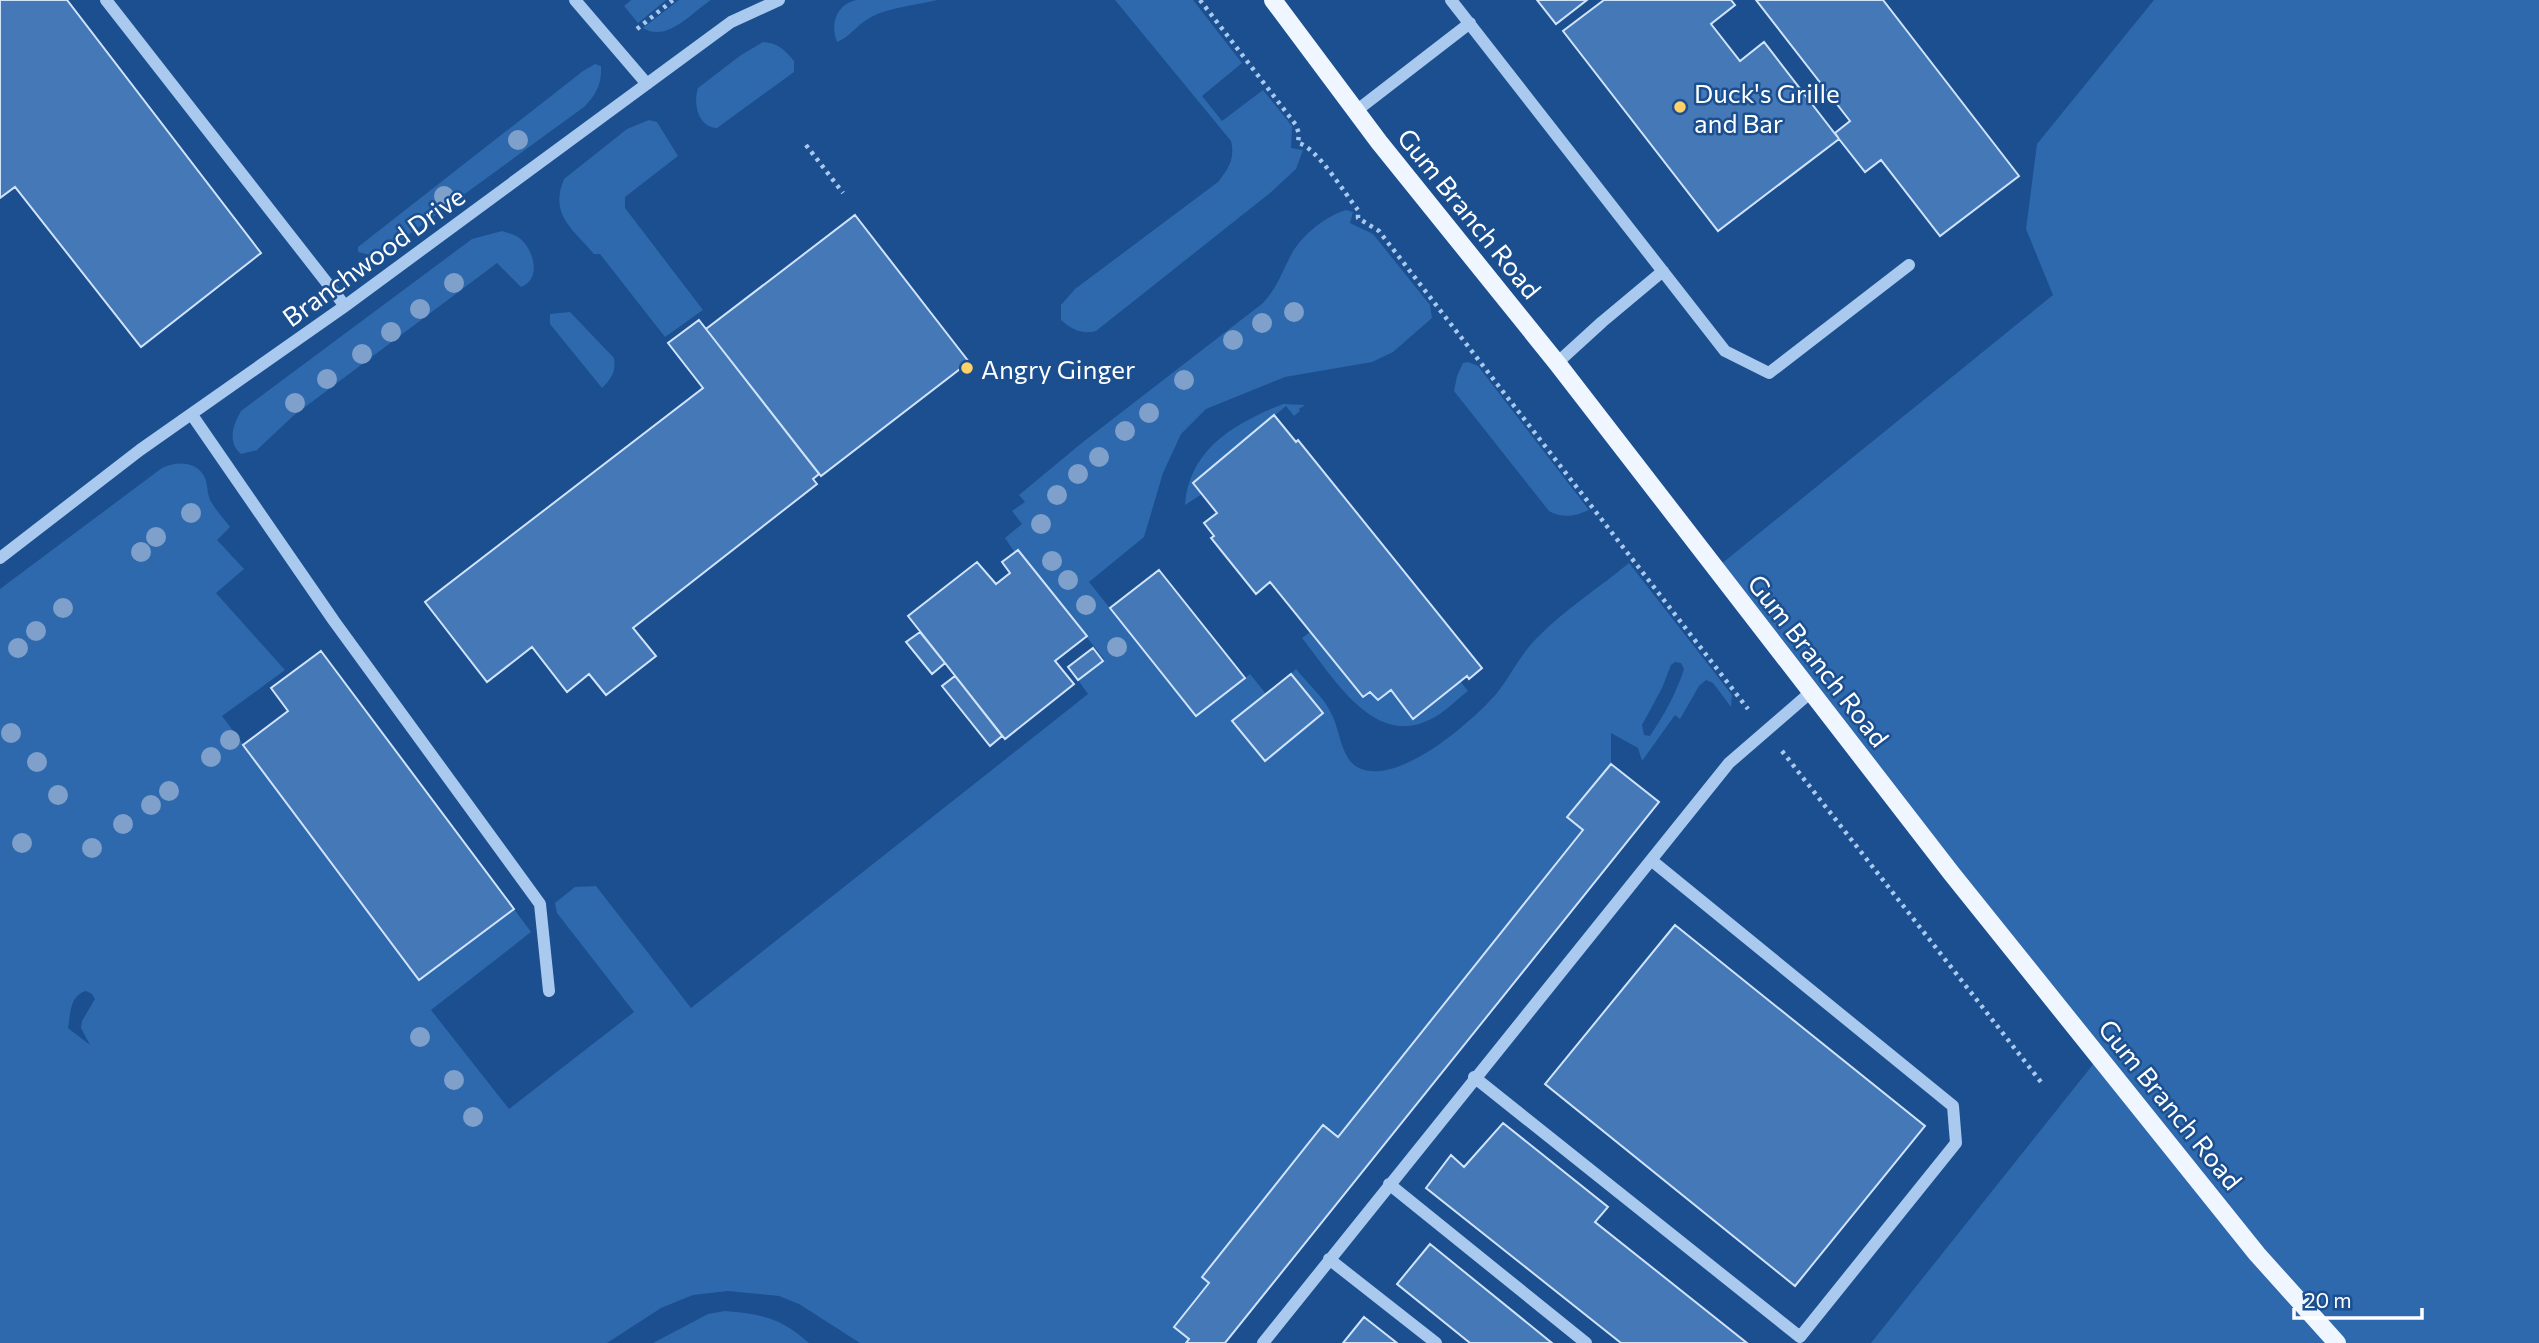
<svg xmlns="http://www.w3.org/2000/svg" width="2539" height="1343" viewBox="0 0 2539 1343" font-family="Commissioner,sans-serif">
	<rect width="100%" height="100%" fill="#1b4f8f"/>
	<!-- green -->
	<path fill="#2e69ad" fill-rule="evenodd" d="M 631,0 L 666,0 L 638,23 L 624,6 Z
		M 679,0 L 711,0 C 691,13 667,43 643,28 Z
		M 856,0 L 937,0 C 918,5 884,8 868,19 C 856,26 850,37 837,42 C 830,24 836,5 856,0 Z
		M 1115,0 L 1193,0 L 1242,63 L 1202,96 L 1222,121 L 1263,90 L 1292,126 L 1291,148 L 1303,150 L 1296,169 L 1270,193 L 1096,331 C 1082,335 1071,329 1061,320 L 1061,305 L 1075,289 L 1218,182 C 1229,168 1235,159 1231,141 Z
		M 2154,0 L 2539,0 L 2539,1343 L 1871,1343 L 2099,1057 L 1715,569 L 2053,295 L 2026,229 L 2037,144 Z
		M 763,42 C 778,43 785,50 794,61 L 794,72 L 717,128 C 698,127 693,104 698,88 L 741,55 Z
		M 595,64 L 601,66 C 602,84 596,95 584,107 L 389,249 L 370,255 L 358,252 L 358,247 L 583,71 Z
		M 649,120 L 657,122 L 678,156 L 625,197 L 625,208 L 703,310 L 665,337 L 600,254 L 594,254 C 573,229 549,215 564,179 L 627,129 Z
		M 1346,210 L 1353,212 L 1350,223 L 1373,234 L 1430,305 L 1432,318 L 1393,352 L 1372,362 L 1285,377 L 1206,409 L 1181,434 L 1163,473 L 1144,537 L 1089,582 L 1196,716 L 1250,674 L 1266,694 L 1232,722 L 1265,761 L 1323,714 L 1291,674 L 1296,669 C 1307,683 1325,698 1332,715 C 1340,731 1341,757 1357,767 C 1396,789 1473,721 1497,693 C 1511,675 1521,653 1538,637 C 1564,610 1600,587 1629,563 L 1732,695 L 1731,707 L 1713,683 L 1706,680 L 1699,686 L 1680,719 L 1675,715 L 1642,761 L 1638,748 L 1611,733 L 1611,764 L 1567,817 L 1583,830 L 1338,1137 L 1323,1125 L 1202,1276 L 1209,1283 L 1174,1327 L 1189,1339 L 1186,1343 L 860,1343 L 799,1304 L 779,1296 L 728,1291 L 693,1295 L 661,1308 L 607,1343 L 0,1343 L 0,589 L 162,468 C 177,461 197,461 205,478 C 208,485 207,493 210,500 C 215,509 223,518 230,527 L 217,540 L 244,569 L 216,593 L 285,670 L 222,716 L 419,979 L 514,909 L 531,932 L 431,1010 L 509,1109 L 634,1012 L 557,913 L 555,903 L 575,887 L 596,886 L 691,1008 L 1088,694 L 1078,680 L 1104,659 L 1018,551 L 1015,553 L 1005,538 L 1022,524 L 1012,511 L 1025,502 L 1019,495 L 1083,442 L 1263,303 C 1277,288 1282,272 1291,255 C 1302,235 1324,217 1346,210 ZM 1675,662 L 1681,663 L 1684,669 C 1676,694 1664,715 1650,736 L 1644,735 L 1642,725 L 1662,688 L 1671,665 ZM 86,991 L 92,994 L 95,999 L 82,1021 L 81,1028 L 90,1045 L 68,1028 C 71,1014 69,996 86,991 Z
		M 502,231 C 507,233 514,234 518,237 C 533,247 543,279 521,287 L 497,263 L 293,416 L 257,450 L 241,454 C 227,442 233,425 241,411 L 472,239 Z
		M 570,312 L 614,358 C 616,371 612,379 602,388 L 550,324 L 550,314 Z
		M 1468,362 L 1478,366 L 1589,510 C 1576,516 1563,519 1549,511 L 1454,391 L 1457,376 L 1463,363 Z
		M 1283,404 L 1305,405 L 1299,409 L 1300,411 L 1294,416 L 1286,406 L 1193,483 L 1202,494 L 1185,505 C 1189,449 1235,423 1283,404 Z
		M 1310,632 L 1363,697 L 1370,692 L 1378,700 L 1391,690 L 1413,719 L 1460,681 L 1468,691 C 1456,700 1443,714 1429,720 C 1373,748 1331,674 1302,638 Z
		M 725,1311 C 762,1314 781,1318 809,1343 L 653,1343 L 708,1314 Z"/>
	<!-- building -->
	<path fill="#4478b7" stroke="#cfe3fa" stroke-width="2" d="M 0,0 L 67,0 L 261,253 L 141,347 L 15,187 L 0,198 Z
		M 1537,0 L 1587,0 L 1556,24 Z
		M 1604,0 L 1731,0 L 1735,5 L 1711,24 L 1740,61 L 1764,42 L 1839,139 L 1718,231 L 1563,31 Z
		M 1756,0 L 1883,0 L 2019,176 L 1940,236 L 1881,160 L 1865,172 L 1839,139 L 1835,133 L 1850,121 Z
		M 855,215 L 969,362 L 821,476 L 706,329 Z
		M 699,320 L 819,474 L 813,479 L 817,484 L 633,628 L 656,656 L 606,695 L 589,674 L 567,692 L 532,647 L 487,682 L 425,602 L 703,388 L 668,343 Z
		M 1274,415 L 1296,442 L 1298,440 L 1482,668 L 1469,679 L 1467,676 L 1413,719 L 1391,690 L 1378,700 L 1370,692 L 1363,697 L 1270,582 L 1256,594 L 1211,538 L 1214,536 L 1204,523 L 1217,513 L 1193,483 Z
		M 1018,550 L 1087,636 L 1055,661 L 1074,684 L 1005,739 L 908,616 L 977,562 L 996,584 L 1010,573 L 1002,562 Z
		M 1159,570 L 1245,678 L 1196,716 L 1110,608 Z
		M 920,632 L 945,663 L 932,674 L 906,642 Z
		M 1093,648 L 1103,661 L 1078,680 L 1068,667 Z
		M 321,651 L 514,909 L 419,980 L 243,745 L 288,711 L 271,688 Z
		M 1291,674 L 1323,713 L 1265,761 L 1232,721 Z
		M 955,676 L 1002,736 L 990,746 L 942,686 Z
		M 1611,764 L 1659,802 L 1225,1343 L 1186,1343 L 1189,1339 L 1174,1327 L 1209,1283 L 1202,1277 L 1323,1125 L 1338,1137 L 1583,830 L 1567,817 Z
		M 1675,925 L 1925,1126 L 1795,1286 L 1545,1084 Z
		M 1503,1123 L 1608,1207 L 1595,1222 L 1747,1343 L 1621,1343 L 1426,1188 L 1451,1155 L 1464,1167 Z
		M 1430,1244 L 1552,1343 L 1470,1343 L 1397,1284 Z
		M 1364,1317 L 1397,1343 L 1343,1343 Z"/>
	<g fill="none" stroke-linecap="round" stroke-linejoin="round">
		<!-- path -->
		<path stroke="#a9c9ee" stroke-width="4.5" stroke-dasharray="3.5 5" stroke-linecap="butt" d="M 1200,0 L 1296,125 L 1299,134 L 1298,143 C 1316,146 1345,194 1358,210 L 1358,218 L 1379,231 L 1748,709
			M 637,29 L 673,0
			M 806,145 L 843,193
			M 1782,751 L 2041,1082"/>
		<!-- minor -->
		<path stroke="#a9c9ee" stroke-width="12" d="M 106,0 L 345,306
			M 575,0 L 647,84
			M 1451,0 L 1725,351 L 1769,373 L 1909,265
			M 1356,111 L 1470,23
			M 1557,363 L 1602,322 L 1663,271
			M 192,415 L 334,621 L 540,904 L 549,991
			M 0,558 L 140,450 L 345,306 L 731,22 L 779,0
			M 1474,1077 L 1800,1337 L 1956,1143 L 1953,1106 L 1651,860
			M 1389,1184 L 1586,1343
			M 1329,1259 L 1436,1343
			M 1263,1343 L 1729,763 L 1811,692"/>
		<!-- major -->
		<path stroke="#f0f6ff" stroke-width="18" d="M 1273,0 L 1379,142 L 1557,363 L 1952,874 L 2257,1254 L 2337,1343"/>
	</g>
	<!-- trees -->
	<g fill="#7ea0ca">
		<circle cx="518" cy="140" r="10"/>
		<circle cx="444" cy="196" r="10"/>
		<circle cx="454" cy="283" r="10"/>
		<circle cx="420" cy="309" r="10"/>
		<circle cx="1294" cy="312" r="10"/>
		<circle cx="1262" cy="323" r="10"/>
		<circle cx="391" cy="332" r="10"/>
		<circle cx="1233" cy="340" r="10"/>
		<circle cx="362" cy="354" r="10"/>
		<circle cx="327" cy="379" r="10"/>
		<circle cx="1184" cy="380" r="10"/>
		<circle cx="295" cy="403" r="10"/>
		<circle cx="1149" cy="413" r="10"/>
		<circle cx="1125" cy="431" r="10"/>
		<circle cx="1099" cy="457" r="10"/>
		<circle cx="1078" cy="474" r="10"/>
		<circle cx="1057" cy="495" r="10"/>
		<circle cx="191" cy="513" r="10"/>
		<circle cx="1041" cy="524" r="10"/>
		<circle cx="156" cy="537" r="10"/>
		<circle cx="141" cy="552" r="10"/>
		<circle cx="1052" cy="561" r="10"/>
		<circle cx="1068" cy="580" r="10"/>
		<circle cx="1086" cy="605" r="10"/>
		<circle cx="63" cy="608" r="10"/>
		<circle cx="36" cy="631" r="10"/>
		<circle cx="1117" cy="647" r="10"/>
		<circle cx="18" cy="648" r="10"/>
		<circle cx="11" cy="733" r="10"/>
		<circle cx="230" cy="740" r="10"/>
		<circle cx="211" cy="757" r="10"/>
		<circle cx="37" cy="762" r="10"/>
		<circle cx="169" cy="791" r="10"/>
		<circle cx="58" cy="795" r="10"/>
		<circle cx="151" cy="805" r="10"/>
		<circle cx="123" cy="824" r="10"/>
		<circle cx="22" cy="843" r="10"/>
		<circle cx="92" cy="848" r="10"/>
		<circle cx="420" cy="1037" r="10"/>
		<circle cx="454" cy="1080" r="10"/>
		<circle cx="473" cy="1117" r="10"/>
	</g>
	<!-- markers -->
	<g fill="#ffd166" stroke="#1b4f8f" stroke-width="2.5">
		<circle cx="1680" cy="107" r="7"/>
		<circle cx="967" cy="368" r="7"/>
	</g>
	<g text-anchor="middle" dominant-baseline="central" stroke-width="5" stroke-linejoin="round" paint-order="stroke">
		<!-- poi labels -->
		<g font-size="26" fill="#fff" stroke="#1b4f8f" text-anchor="start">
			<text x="1694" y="92">Duck's Grille<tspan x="1694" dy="30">and Bar</tspan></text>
			<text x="981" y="368">Angry Ginger</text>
		</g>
		<!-- street labels -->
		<g font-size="26" fill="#fff" stroke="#1b4f8f">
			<text transform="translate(1470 213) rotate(51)">Gum Branch Road</text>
			<text transform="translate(373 256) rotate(-36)">Branchwood Drive</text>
			<text transform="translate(1819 660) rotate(52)">Gum Branch Road</text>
			<text transform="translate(2171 1104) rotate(51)">Gum Branch Road</text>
		</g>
	</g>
	<!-- scale -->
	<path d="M2294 1308v10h128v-10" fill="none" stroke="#ffffff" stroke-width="3.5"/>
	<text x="2304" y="1308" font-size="21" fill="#ffffff" stroke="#1b4f8f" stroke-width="5" paint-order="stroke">20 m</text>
</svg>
